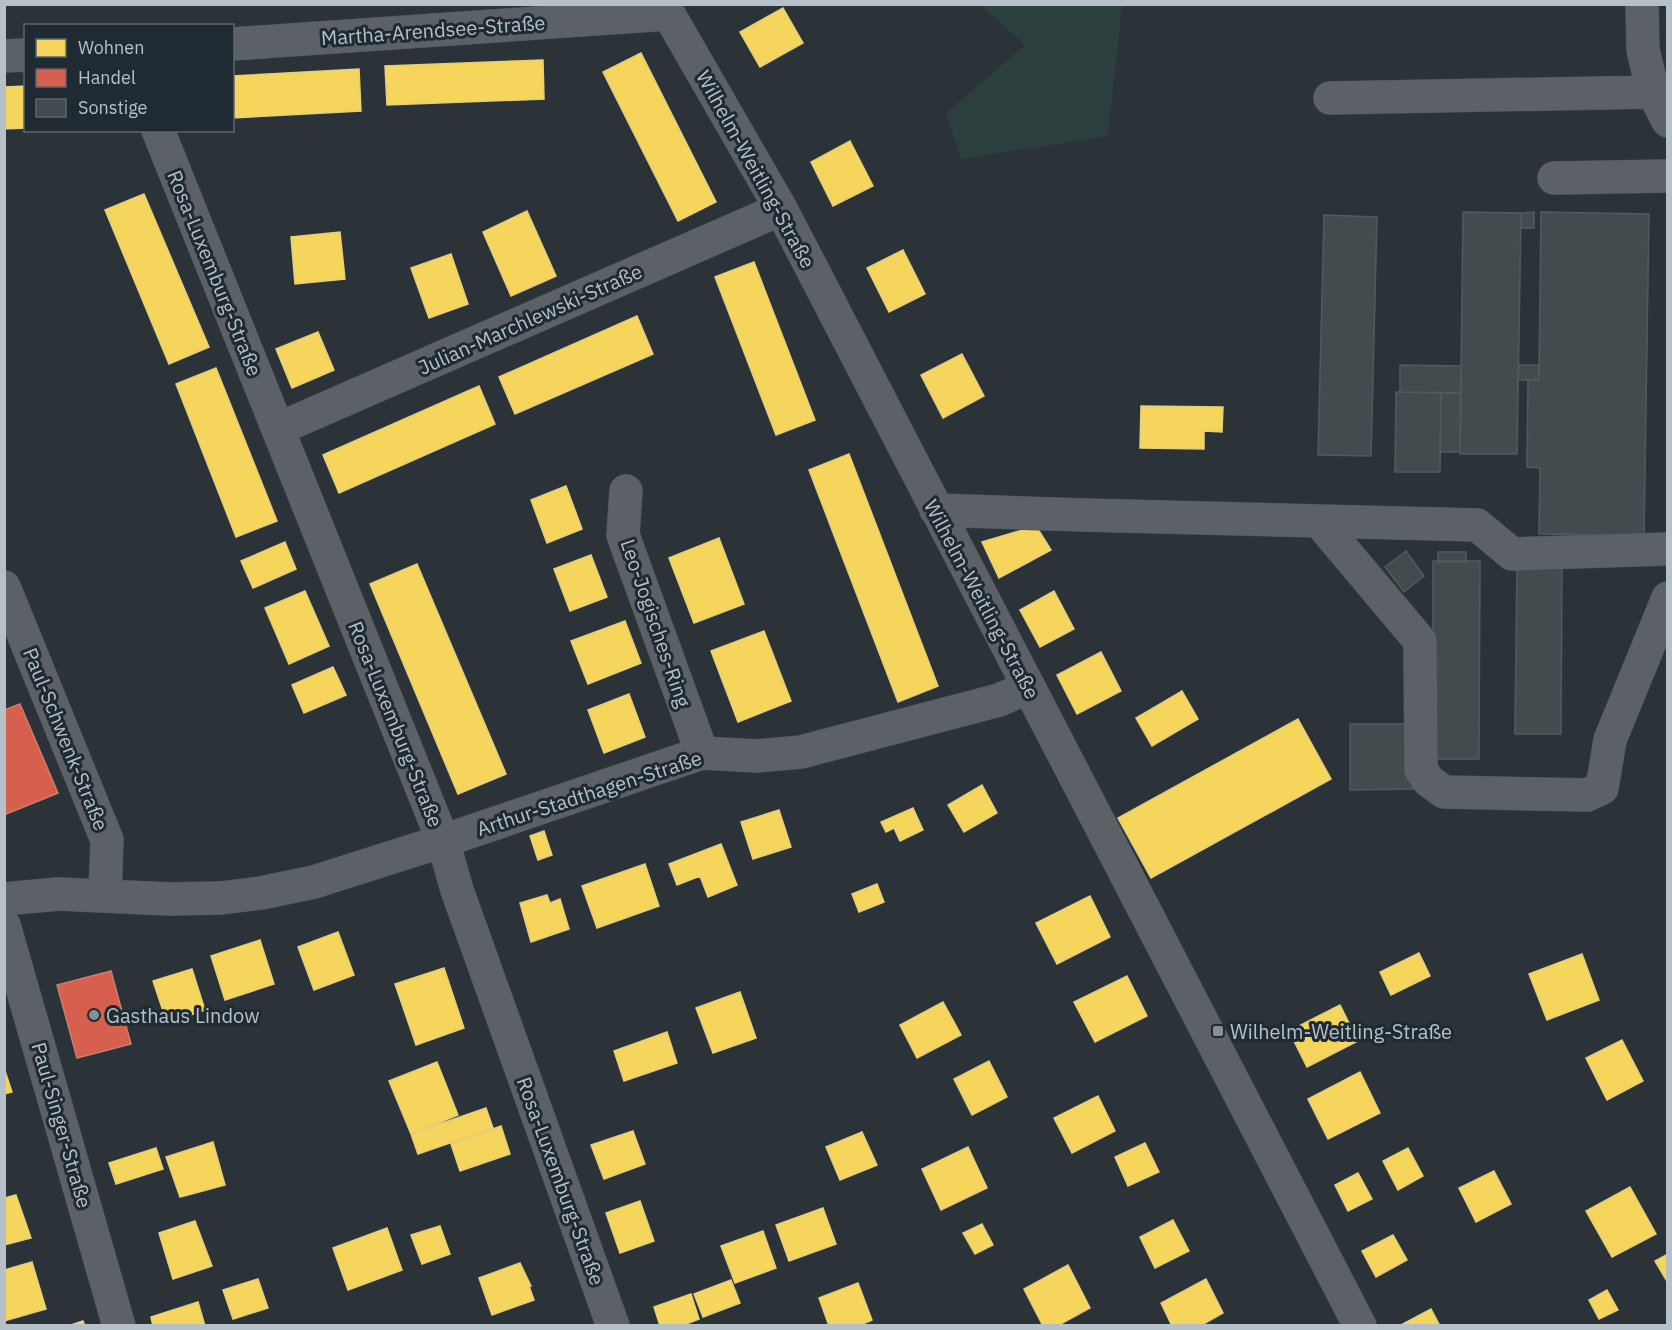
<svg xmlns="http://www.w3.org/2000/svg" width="1672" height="1330" viewBox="0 0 1672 1330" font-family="'IBM Plex Sans',sans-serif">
	<rect width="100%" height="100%" fill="#2b3338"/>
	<!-- green -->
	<path fill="#2b403e" d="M 981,5 L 1122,5 L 1108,136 L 961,159 L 946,113 L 1025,45 Z"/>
	<!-- homes -->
	<path fill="#f6d55c" stroke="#e3cf7c" stroke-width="1.5" d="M 783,8 L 803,43 L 760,67 L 740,32 Z
		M 641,53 L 716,202 L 678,221 L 603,72 Z
		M 543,60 L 544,99 L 387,105 L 385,66 Z
		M 359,69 L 361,111 L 232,118 L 232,76 Z
		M 26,86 L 26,128 L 4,129 L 4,87 Z
		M 850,141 L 873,186 L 833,206 L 811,162 Z
		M 144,194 L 209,347 L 169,364 L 105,210 Z
		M 527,211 L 556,276 L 511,296 L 483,232 Z
		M 340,232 L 345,279 L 295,284 L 291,237 Z
		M 903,250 L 925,294 L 889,312 L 867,268 Z
		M 451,254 L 468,304 L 429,318 L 411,268 Z
		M 754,262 L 815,420 L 776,435 L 715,277 Z
		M 637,316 L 653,354 L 515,414 L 499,377 Z
		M 318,332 L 334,370 L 292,388 L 276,349 Z
		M 962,354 L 984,396 L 943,418 L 921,375 Z
		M 216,368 L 277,521 L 236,537 L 176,384 Z
		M 479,386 L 495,424 L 339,493 L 323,455 Z
		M 1141,406 L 1223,407 L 1222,432 L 1204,431 L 1204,449 L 1140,448 Z
		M 849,454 L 938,686 L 898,702 L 809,470 Z
		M 566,486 L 582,529 L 547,543 L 531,500 Z
		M 1036,526 L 1051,550 L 999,578 L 982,542 Z
		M 719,538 L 744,604 L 694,623 L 669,558 Z
		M 285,542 L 296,569 L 253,588 L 241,561 Z
		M 591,555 L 607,597 L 570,611 L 554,569 Z
		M 417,564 L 506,774 L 458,794 L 370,584 Z
		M 305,591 L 329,646 L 289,664 L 265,608 Z
		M 1054,591 L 1074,629 L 1040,647 L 1020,610 Z
		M 625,621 L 641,663 L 588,684 L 571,641 Z
		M 764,631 L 791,701 L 738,722 L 711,651 Z
		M 1101,652 L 1121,691 L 1077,714 L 1057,675 Z
		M 333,667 L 346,695 L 304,713 L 292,685 Z
		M 1182,691 L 1198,719 L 1152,746 L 1136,718 Z
		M 629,694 L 645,737 L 604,753 L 588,710 Z
		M 1298,719 L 1331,779 L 1151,878 L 1118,818 Z
		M 982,785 L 997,813 L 964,832 L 948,805 Z
		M 913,808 L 923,830 L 900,841 L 894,828 L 886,832 L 881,822 Z
		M 779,810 L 791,847 L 753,859 L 741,822 Z
		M 544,831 L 552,855 L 538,860 L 530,836 Z
		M 721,844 L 737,885 L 708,897 L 700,876 L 677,885 L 669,864 Z
		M 645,864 L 659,906 L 597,928 L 582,886 Z
		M 877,884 L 884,902 L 859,912 L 852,894 Z
		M 547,895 L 550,903 L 560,899 L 569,929 L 531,942 L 520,903 Z
		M 1090,896 L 1110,937 L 1057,964 L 1036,923 Z
		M 338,932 L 354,975 L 314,990 L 298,947 Z
		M 260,940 L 274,984 L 225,1000 L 211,956 Z
		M 1419,953 L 1430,976 L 1391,995 L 1380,972 Z
		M 1582,954 L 1599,1000 L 1547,1020 L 1529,974 Z
		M 444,968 L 464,1028 L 416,1045 L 395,984 Z
		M 192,969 L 205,1010 L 167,1023 L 153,981 Z
		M 1127,976 L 1147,1016 L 1095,1042 L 1074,1002 Z
		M 740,992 L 756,1038 L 713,1053 L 696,1008 Z
		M 943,1002 L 961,1035 L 917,1058 L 900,1025 Z
		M 1340,1005 L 1358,1041 L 1307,1067 L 1289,1031 Z
		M 667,1032 L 677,1063 L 624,1081 L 614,1051 Z
		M 1622,1040 L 1643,1081 L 1607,1100 L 1586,1058 Z
		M 989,1061 L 1007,1097 L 972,1115 L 954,1079 Z
		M 437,1062 L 458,1115 L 411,1134 L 389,1081 Z
		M 4,1068 L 12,1092 L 4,1094 Z
		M 1360,1072 L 1380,1113 L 1328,1139 L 1308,1099 Z
		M 1098,1096 L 1115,1131 L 1072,1153 L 1054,1118 Z
		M 486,1108 L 493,1128 L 418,1154 L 411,1134 Z
		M 501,1126 L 510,1154 L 460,1171 L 451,1144 Z
		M 633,1131 L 645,1164 L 604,1179 L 591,1145 Z
		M 862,1132 L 877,1165 L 840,1180 L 826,1147 Z
		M 213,1142 L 225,1185 L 180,1197 L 166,1157 Z
		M 1145,1143 L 1159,1172 L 1128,1186 L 1115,1157 Z
		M 968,1147 L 987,1188 L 941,1210 L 922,1169 Z
		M 156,1148 L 163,1169 L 116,1184 L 109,1163 Z
		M 1408,1148 L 1423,1176 L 1398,1190 L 1383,1161 Z
		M 1494,1171 L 1511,1204 L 1476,1222 L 1459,1188 Z
		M 1358,1173 L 1372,1199 L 1348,1211 L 1335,1185 Z
		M 1630,1187 L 1656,1234 L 1612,1257 L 1586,1211 Z
		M 16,1195 L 31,1238 L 4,1245 L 4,1198 Z
		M 640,1201 L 654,1241 L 620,1253 L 606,1213 Z
		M 823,1208 L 836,1244 L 789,1261 L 776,1225 Z
		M 1173,1220 L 1189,1251 L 1155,1268 L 1140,1237 Z
		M 195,1221 L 212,1266 L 173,1279 L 159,1233 Z
		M 982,1224 L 993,1245 L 975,1254 L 963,1233 Z
		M 440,1226 L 450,1254 L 422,1264 L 411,1235 Z
		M 387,1228 L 402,1270 L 348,1290 L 333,1248 Z
		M 763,1231 L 776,1268 L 735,1283 L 721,1246 Z
		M 1393,1235 L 1407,1260 L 1376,1277 L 1362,1251 Z
		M 1668,1254 L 1668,1283 L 1655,1261 Z
		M 32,1262 L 46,1309 L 4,1321 L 4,1270 Z
		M 520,1263 L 531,1286 L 529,1286 L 534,1300 L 492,1315 L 479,1278 Z
		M 1068,1265 L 1090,1308 L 1057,1326 L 1043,1326 L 1024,1289 Z
		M 258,1279 L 268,1308 L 233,1319 L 223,1290 Z
		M 1206,1279 L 1223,1313 L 1200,1326 L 1172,1326 L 1161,1303 Z
		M 731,1280 L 740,1303 L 703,1317 L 694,1294 Z
		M 858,1283 L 872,1320 L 858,1326 L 829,1326 L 819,1298 Z
		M 1607,1290 L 1618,1310 L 1599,1319 L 1589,1300 Z
		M 691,1294 L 699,1319 L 681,1326 L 660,1326 L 654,1307 Z
		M 198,1302 L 205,1326 L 153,1326 L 151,1317 Z
		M 1431,1309 L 1440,1326 L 1401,1326 L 1401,1325 Z
		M 83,1321 L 85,1326 L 68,1326 Z"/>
	<!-- shops -->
	<path fill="#d6604d" stroke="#cc7d72" stroke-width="1.5" d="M 20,704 L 58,793 L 4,815 L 4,710 Z
		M 111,971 L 131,1044 L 77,1058 L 57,985 Z"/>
	<!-- building -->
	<path fill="#444b4f" stroke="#535a5f" stroke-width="1.5" d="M 1463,212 L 1521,213 L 1517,454 L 1460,454 Z
		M 1534,212 L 1534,228 L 1521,228 L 1521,213 Z
		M 1541,212 L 1649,214 L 1644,535 L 1539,534 L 1540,468 L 1527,467 L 1528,380 L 1539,380 Z
		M 1324,215 L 1377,217 L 1371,456 L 1318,455 Z
		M 1400,365 L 1461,366 L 1461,393 L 1400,392 Z
		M 1519,365 L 1539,365 L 1539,380 L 1518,380 Z
		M 1396,392 L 1441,393 L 1440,472 L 1395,472 Z
		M 1441,393 L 1461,393 L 1460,452 L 1440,452 Z
		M 1406,551 L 1424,576 L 1404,592 L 1385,567 Z
		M 1438,552 L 1466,552 L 1466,562 L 1438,562 Z
		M 1433,561 L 1480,561 L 1479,759 L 1433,759 Z
		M 1517,564 L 1562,564 L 1561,734 L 1515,734 Z
		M 1350,724 L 1415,724 L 1416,789 L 1350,790 Z"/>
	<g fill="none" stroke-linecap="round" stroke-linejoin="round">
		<!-- minor casing -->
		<g stroke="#494f53" stroke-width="34">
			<path id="minor" d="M 663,4 L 781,209 L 1360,1326
				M 1642,4 L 1643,50 L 1653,92 L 1668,121
				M 232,44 L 668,14
				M 4,56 L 26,55
				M 1330,98 L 1653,92
				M 158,130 L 443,841 L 457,890 L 613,1326
				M 1554,178 L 1668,176
				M 278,429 L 781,209
				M 626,491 L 623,535 L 702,753
				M 936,510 L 1083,515 L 1477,525 L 1512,554 L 1668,549
				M 1319,521 L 1420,641 L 1421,770 L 1429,781 L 1444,792 L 1587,795 L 1602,788 L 1610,740 L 1668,598
				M 4,587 L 107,840 L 105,895
				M 4,899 L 58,894 L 170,899 L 221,898 L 261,893 L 314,882 L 443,841 L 702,753 L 757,756 L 801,752 L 999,700 L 1029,687
				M 4,925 L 119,1326"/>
		</g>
		<!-- minor -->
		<use href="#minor" stroke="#5b6166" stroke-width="33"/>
	</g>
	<!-- markers -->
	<g fill="#858f96" stroke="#1f2a32" stroke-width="2">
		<circle cx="94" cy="1015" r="6"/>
		<rect x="1212" y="1025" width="12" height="12" rx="3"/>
	</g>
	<g text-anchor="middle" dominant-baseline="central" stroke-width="6" stroke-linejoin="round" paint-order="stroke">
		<!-- street labels -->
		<g font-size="20" fill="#b6c0c8" stroke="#1f2a32">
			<text transform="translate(433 30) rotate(-4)">Martha-Arendsee-Straße</text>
			<text transform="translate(756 169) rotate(61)">Wilhelm-Weitling-Straße</text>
			<text transform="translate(215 273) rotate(68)">Rosa-Luxemburg-Straße</text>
			<text transform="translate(530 319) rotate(-24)">Julian-Marchlewski-Straße</text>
			<text transform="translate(982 599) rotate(62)">Wilhelm-Weitling-Straße</text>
			<text transform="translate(656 623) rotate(71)">Leo-Jogisches-Ring</text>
			<text transform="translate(396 724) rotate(68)">Rosa-Luxemburg-Straße</text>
			<text transform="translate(66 739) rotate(68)">Paul-Schwenk-Straße</text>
			<text transform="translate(589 793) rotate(-18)">Arthur-Stadthagen-Straße</text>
			<text transform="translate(62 1125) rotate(74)">Paul-Singer-Straße</text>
			<text transform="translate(561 1181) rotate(70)">Rosa-Luxemburg-Straße</text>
		</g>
		<!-- poi labels -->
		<g font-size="20" fill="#b6c0c8" stroke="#1f2a32" text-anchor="start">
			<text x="106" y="1015">Gasthaus Lindow</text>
			<text x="1230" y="1031">Wilhelm-Weitling-Straße</text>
		</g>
	</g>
	<!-- border -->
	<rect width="1672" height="1330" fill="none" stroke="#b6c0c8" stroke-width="12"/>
	<!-- legend -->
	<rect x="24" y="24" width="210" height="108" fill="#1f2a32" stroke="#5b666e" stroke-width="1.5"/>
	<rect x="36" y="39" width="30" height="18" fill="#f6d55c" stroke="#5b666e" stroke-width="1.5"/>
	<text x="78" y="54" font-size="18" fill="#b6c0c8">Wohnen</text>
	<rect x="36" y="69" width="30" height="18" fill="#d6604d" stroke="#5b666e" stroke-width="1.5"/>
	<text x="78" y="84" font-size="18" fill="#b6c0c8">Handel</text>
	<rect x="36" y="99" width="30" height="18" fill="#444b4f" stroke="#5b666e" stroke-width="1.5"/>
	<text x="78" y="114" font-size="18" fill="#b6c0c8">Sonstige</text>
</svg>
